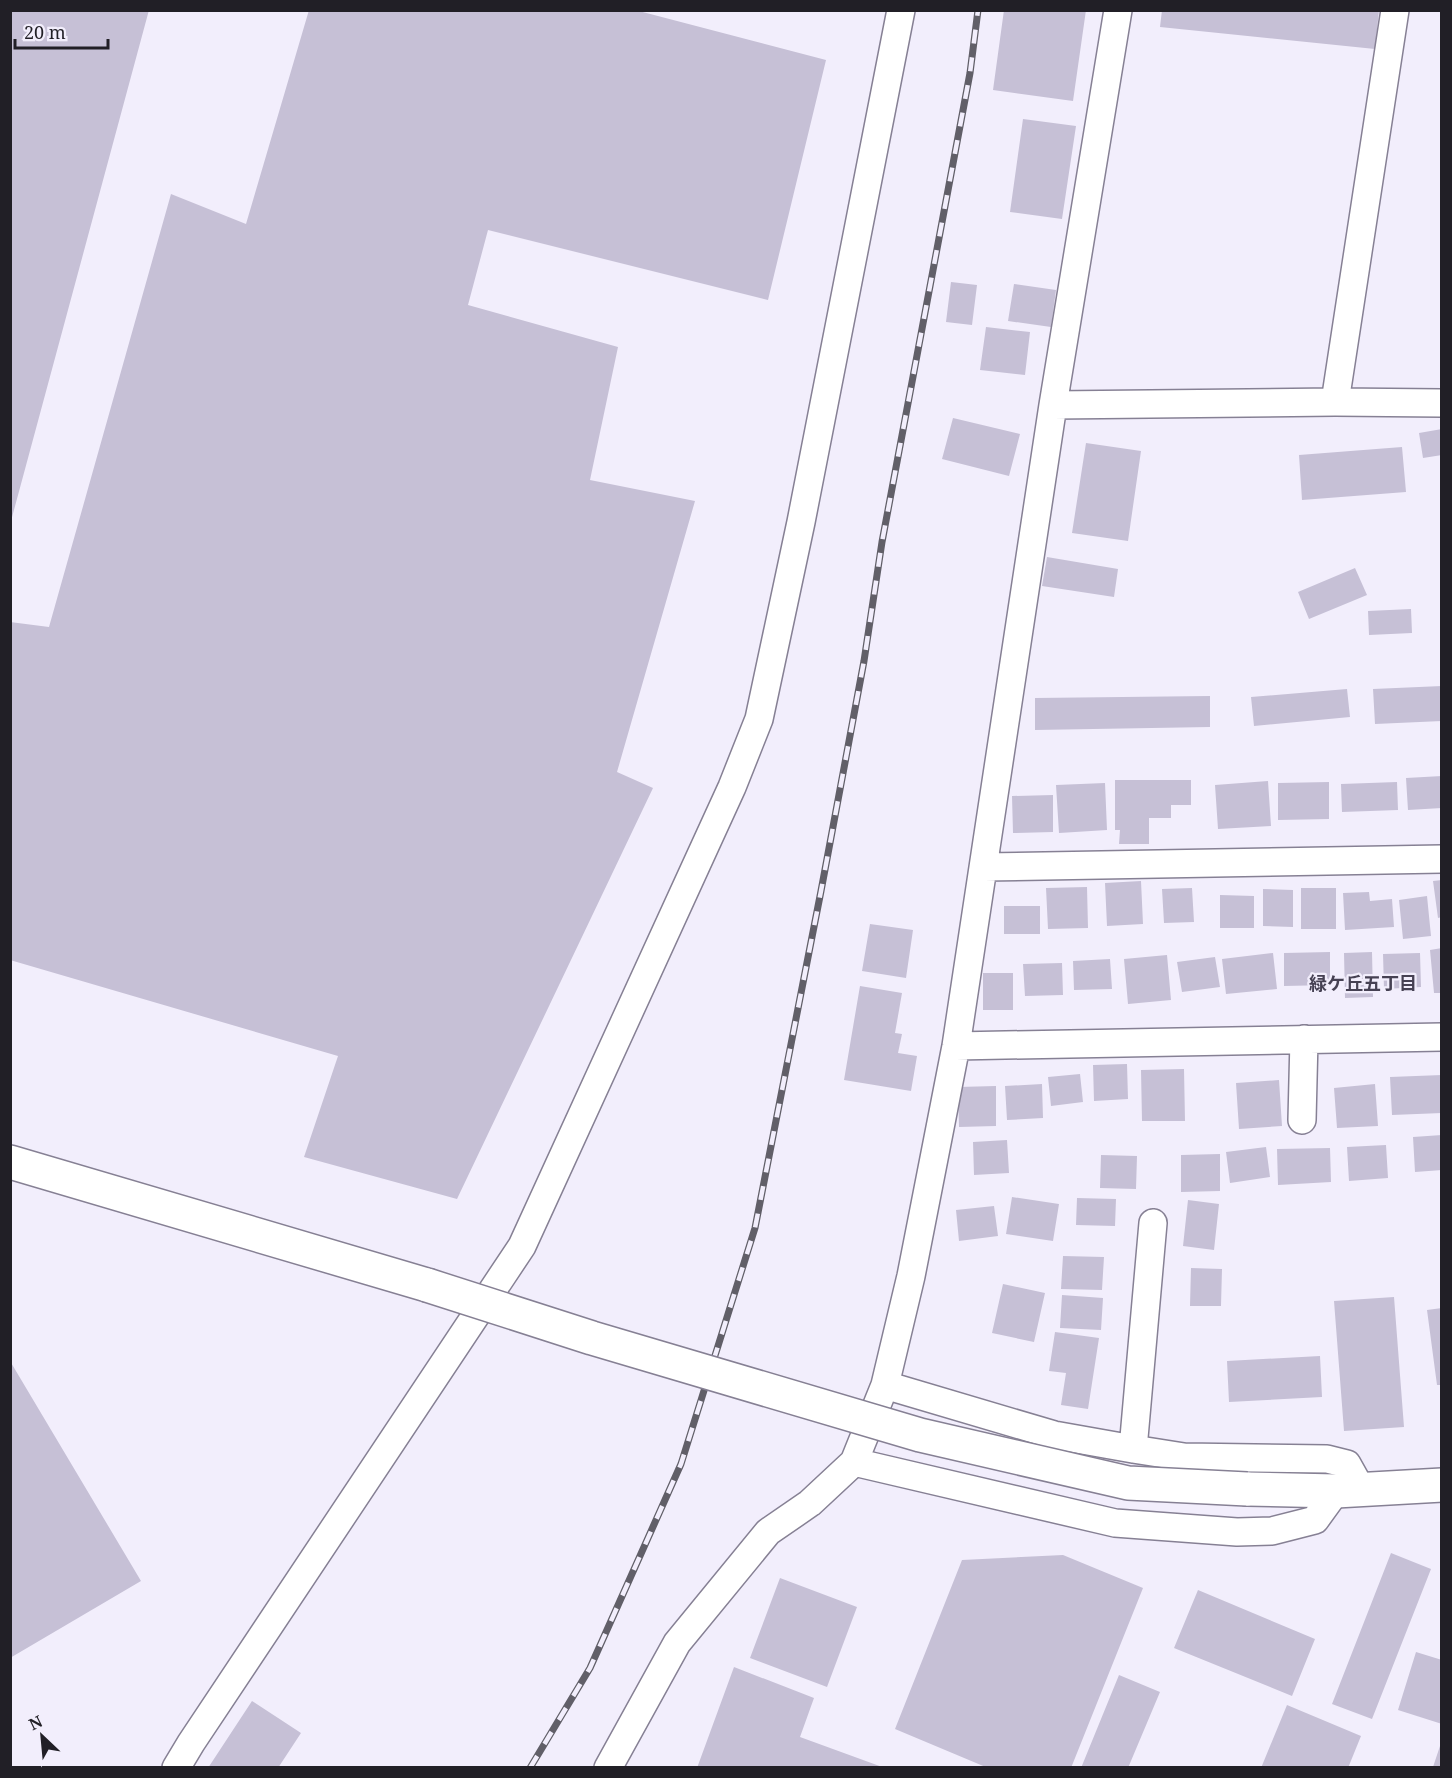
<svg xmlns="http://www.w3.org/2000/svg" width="1452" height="1778" viewBox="0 0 1452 1778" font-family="'Noto Serif','Noto Sans JP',serif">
	<rect width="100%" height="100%" fill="#f2eefc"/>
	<!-- building -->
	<path fill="#c6c0d6" d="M 10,10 L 149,10 L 11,521 L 10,521 Z
		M 309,10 L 635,10 L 826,60 L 768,300 L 488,230 L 468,305 L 618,347 L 590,480 L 695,501 L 617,772 L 653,788 L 457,1199 L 304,1157 L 338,1056 L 10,960 L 10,622 L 49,627 L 171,194 L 246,224 Z
		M 1004,10 L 1086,10 L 1073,101 L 993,90 Z
		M 1162,10 L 1379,10 L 1375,49 L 1160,27 Z
		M 1023,119 L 1076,126 L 1062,219 L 1010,212 Z
		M 951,282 L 977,285 L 972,325 L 946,322 Z
		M 1014,284 L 1056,290 L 1051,327 L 1008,321 Z
		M 986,327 L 1030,332 L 1025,375 L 980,370 Z
		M 953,418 L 1020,434 L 1009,476 L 942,459 Z
		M 1442,429 L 1442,455 L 1423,458 L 1419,433 Z
		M 1086,443 L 1141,451 L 1128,541 L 1072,533 Z
		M 1402,447 L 1406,492 L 1302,500 L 1299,455 Z
		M 1047,557 L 1118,569 L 1114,597 L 1042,586 Z
		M 1355,568 L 1367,595 L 1309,619 L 1298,592 Z
		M 1411,609 L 1412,633 L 1369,635 L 1368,611 Z
		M 1442,686 L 1442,721 L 1375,724 L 1373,689 Z
		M 1347,689 L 1350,717 L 1254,726 L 1251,697 Z
		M 1210,696 L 1210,727 L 1035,730 L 1035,698 Z
		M 1442,776 L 1442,808 L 1408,810 L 1406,778 Z
		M 1115,780 L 1191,780 L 1191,805 L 1171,805 L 1171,818 L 1149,818 L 1149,844 L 1119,844 L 1120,830 L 1115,830 Z
		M 1268,781 L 1271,826 L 1218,829 L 1215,785 Z
		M 1329,782 L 1329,819 L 1278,820 L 1278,783 Z
		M 1397,782 L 1398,810 L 1342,812 L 1341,784 Z
		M 1105,783 L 1107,830 L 1059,833 L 1056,785 Z
		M 1053,795 L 1053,832 L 1013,833 L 1012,796 Z
		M 1442,880 L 1442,917 L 1438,918 L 1433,881 Z
		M 1141,881 L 1143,924 L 1107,926 L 1105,883 Z
		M 1087,887 L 1088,928 L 1048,929 L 1046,888 Z
		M 1192,888 L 1194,922 L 1164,923 L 1162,889 Z
		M 1301,888 L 1336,888 L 1336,929 L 1301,929 Z
		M 1263,889 L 1293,890 L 1293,927 L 1263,926 Z
		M 1369,892 L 1370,901 L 1392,899 L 1394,927 L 1345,930 L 1343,893 Z
		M 1220,895 L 1254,896 L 1254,928 L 1220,928 Z
		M 1427,896 L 1431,936 L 1403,939 L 1399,900 Z
		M 1004,906 L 1040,906 L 1040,934 L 1004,934 Z
		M 870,924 L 913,930 L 906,978 L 862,971 Z
		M 1442,948 L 1442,993 L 1434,993 L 1430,950 Z
		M 1330,952 L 1330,985 L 1284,986 L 1284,953 Z
		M 1372,952 L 1373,997 L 1345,998 L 1344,953 Z
		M 1273,953 L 1277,989 L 1226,994 L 1222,959 Z
		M 1420,953 L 1421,987 L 1384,989 L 1383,954 Z
		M 1167,955 L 1171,1000 L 1128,1004 L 1124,959 Z
		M 1215,957 L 1220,987 L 1182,992 L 1177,962 Z
		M 1110,959 L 1112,989 L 1074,990 L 1073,961 Z
		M 1062,963 L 1063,995 L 1025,996 L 1023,964 Z
		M 983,973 L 1013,973 L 1013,1010 L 983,1010 Z
		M 860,986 L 902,993 L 895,1033 L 902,1034 L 898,1053 L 917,1056 L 911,1091 L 844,1080 Z
		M 1127,1064 L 1128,1099 L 1094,1101 L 1093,1065 Z
		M 1184,1069 L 1185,1121 L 1142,1121 L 1141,1070 Z
		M 1080,1074 L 1083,1102 L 1051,1106 L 1048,1077 Z
		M 1442,1075 L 1442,1113 L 1392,1115 L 1390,1077 Z
		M 1279,1080 L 1282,1126 L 1239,1129 L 1236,1083 Z
		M 1042,1084 L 1043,1118 L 1007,1120 L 1005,1086 Z
		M 1375,1084 L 1378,1126 L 1337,1128 L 1334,1088 Z
		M 996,1086 L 996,1126 L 959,1127 L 958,1087 Z
		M 1442,1135 L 1442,1170 L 1415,1172 L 1413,1137 Z
		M 1007,1140 L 1009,1173 L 974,1175 L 973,1142 Z
		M 1386,1145 L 1388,1178 L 1349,1181 L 1347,1147 Z
		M 1266,1147 L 1270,1177 L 1230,1183 L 1226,1152 Z
		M 1330,1148 L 1331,1182 L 1278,1185 L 1277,1149 Z
		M 1220,1154 L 1220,1191 L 1181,1192 L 1181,1155 Z
		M 1101,1155 L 1137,1156 L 1136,1189 L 1100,1188 Z
		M 1012,1197 L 1059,1204 L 1053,1241 L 1006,1234 Z
		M 1077,1198 L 1116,1199 L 1115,1226 L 1076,1225 Z
		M 1188,1200 L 1219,1204 L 1214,1250 L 1183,1246 Z
		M 994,1206 L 998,1236 L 959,1241 L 956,1210 Z
		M 1063,1256 L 1104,1257 L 1102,1290 L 1061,1289 Z
		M 1191,1268 L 1222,1269 L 1221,1306 L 1190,1306 Z
		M 1003,1284 L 1045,1293 L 1034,1342 L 992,1333 Z
		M 1062,1295 L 1103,1298 L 1101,1330 L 1060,1328 Z
		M 1394,1297 L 1404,1427 L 1344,1431 L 1334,1301 Z
		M 1442,1308 L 1442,1385 L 1437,1385 L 1427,1310 Z
		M 1055,1332 L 1099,1338 L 1088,1409 L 1061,1405 L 1066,1373 L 1049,1371 Z
		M 1320,1356 L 1322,1397 L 1229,1402 L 1227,1361 Z
		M 10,1361 L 141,1581 L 10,1658 Z
		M 1391,1553 L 1431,1569 L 1372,1719 L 1332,1704 Z
		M 1063,1555 L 1143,1588 L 1071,1768 L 988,1768 L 895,1729 L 962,1560 Z
		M 780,1578 L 857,1607 L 827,1687 L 750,1658 Z
		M 1198,1590 L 1315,1639 L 1292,1696 L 1174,1648 Z
		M 1416,1652 L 1442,1660 L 1442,1724 L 1398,1710 Z
		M 734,1667 L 814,1698 L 800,1737 L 885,1768 L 697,1768 Z
		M 1119,1675 L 1160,1692 L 1128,1768 L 1081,1768 Z
		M 252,1701 L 301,1733 L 278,1768 L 208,1768 Z
		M 1287,1705 L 1361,1736 L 1348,1768 L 1261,1768 Z
		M 1441,1743 L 1442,1768 L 1435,1768 L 1433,1767 Z"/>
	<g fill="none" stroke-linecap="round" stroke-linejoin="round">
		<!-- minor casing -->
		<g stroke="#868094" stroke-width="30">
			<path id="minor" d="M 1335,402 L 1395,10
				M 1053,405 L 1335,402 L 1442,403
				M 984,867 L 1442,859
				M 956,1046 L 1442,1037
				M 1302,1120 L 1304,1039
				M 885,1385 L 1054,1435 L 1133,1449 L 1184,1457 L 1327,1459 L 1347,1464 L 1361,1489
				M 1133,1449 L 1153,1223
				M 854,1462 L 1115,1523 L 1237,1532 L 1272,1531 L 1315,1520 L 1336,1491
				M 176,1768 L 191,1743 L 522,1246 L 732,787 L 759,719 L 801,522 L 901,10
				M 608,1768 L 677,1643 L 768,1532 L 810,1503 L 854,1462 L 885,1385 L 911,1276 L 956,1046 L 1053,405 L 1118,10"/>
		</g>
		<!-- tertiary casing -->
		<g stroke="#868094" stroke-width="36">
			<path id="tertiary" d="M 10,1162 L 427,1285
				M 1247,1489 L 1336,1491 L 1442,1485"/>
		</g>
		<!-- minor -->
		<use href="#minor" stroke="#fff" stroke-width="27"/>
		<!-- tertiary -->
		<use href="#tertiary" stroke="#fff" stroke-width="33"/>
		<!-- rail casing -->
		<g stroke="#615f68" stroke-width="7">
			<path id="rail" d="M 530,1768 L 590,1668 L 681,1464 L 755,1228 L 821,891 L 864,661 L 882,542 L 970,73 L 978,10"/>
		</g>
		<!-- rail -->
		<use href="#rail" stroke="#f2eefc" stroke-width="4.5" stroke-dasharray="14" stroke-linecap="butt"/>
		<!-- tertiary-bridge casing -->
		<g stroke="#868094" stroke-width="36" stroke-linecap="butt">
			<path id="tertiary-bridge" d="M 427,1285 L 592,1338 L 920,1435 L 1128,1483 L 1247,1489"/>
		</g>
		<!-- tertiary-bridge -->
		<use href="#tertiary-bridge" stroke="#fff" stroke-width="33"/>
	</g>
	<g text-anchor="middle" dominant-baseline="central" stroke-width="4.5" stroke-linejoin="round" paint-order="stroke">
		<!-- neighbourhood labels -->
		<g font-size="18" font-weight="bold" fill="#464153" stroke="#f2eefc">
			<text x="1363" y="983">緑ケ丘五丁目</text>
		</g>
	</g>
	<!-- border -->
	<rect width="1452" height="1778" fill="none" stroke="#211f26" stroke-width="24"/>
	<!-- north arrow -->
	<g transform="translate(42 1736) rotate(334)" stroke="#f2eefc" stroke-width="4.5" paint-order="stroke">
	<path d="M0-4.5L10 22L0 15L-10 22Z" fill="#211f26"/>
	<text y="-9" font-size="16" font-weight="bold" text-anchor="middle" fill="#211f26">N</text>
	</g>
	<!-- scale -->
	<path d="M15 39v9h93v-9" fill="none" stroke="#211f26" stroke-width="3"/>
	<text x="24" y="39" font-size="18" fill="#211f26" stroke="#f2eefc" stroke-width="4.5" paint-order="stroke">20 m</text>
</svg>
